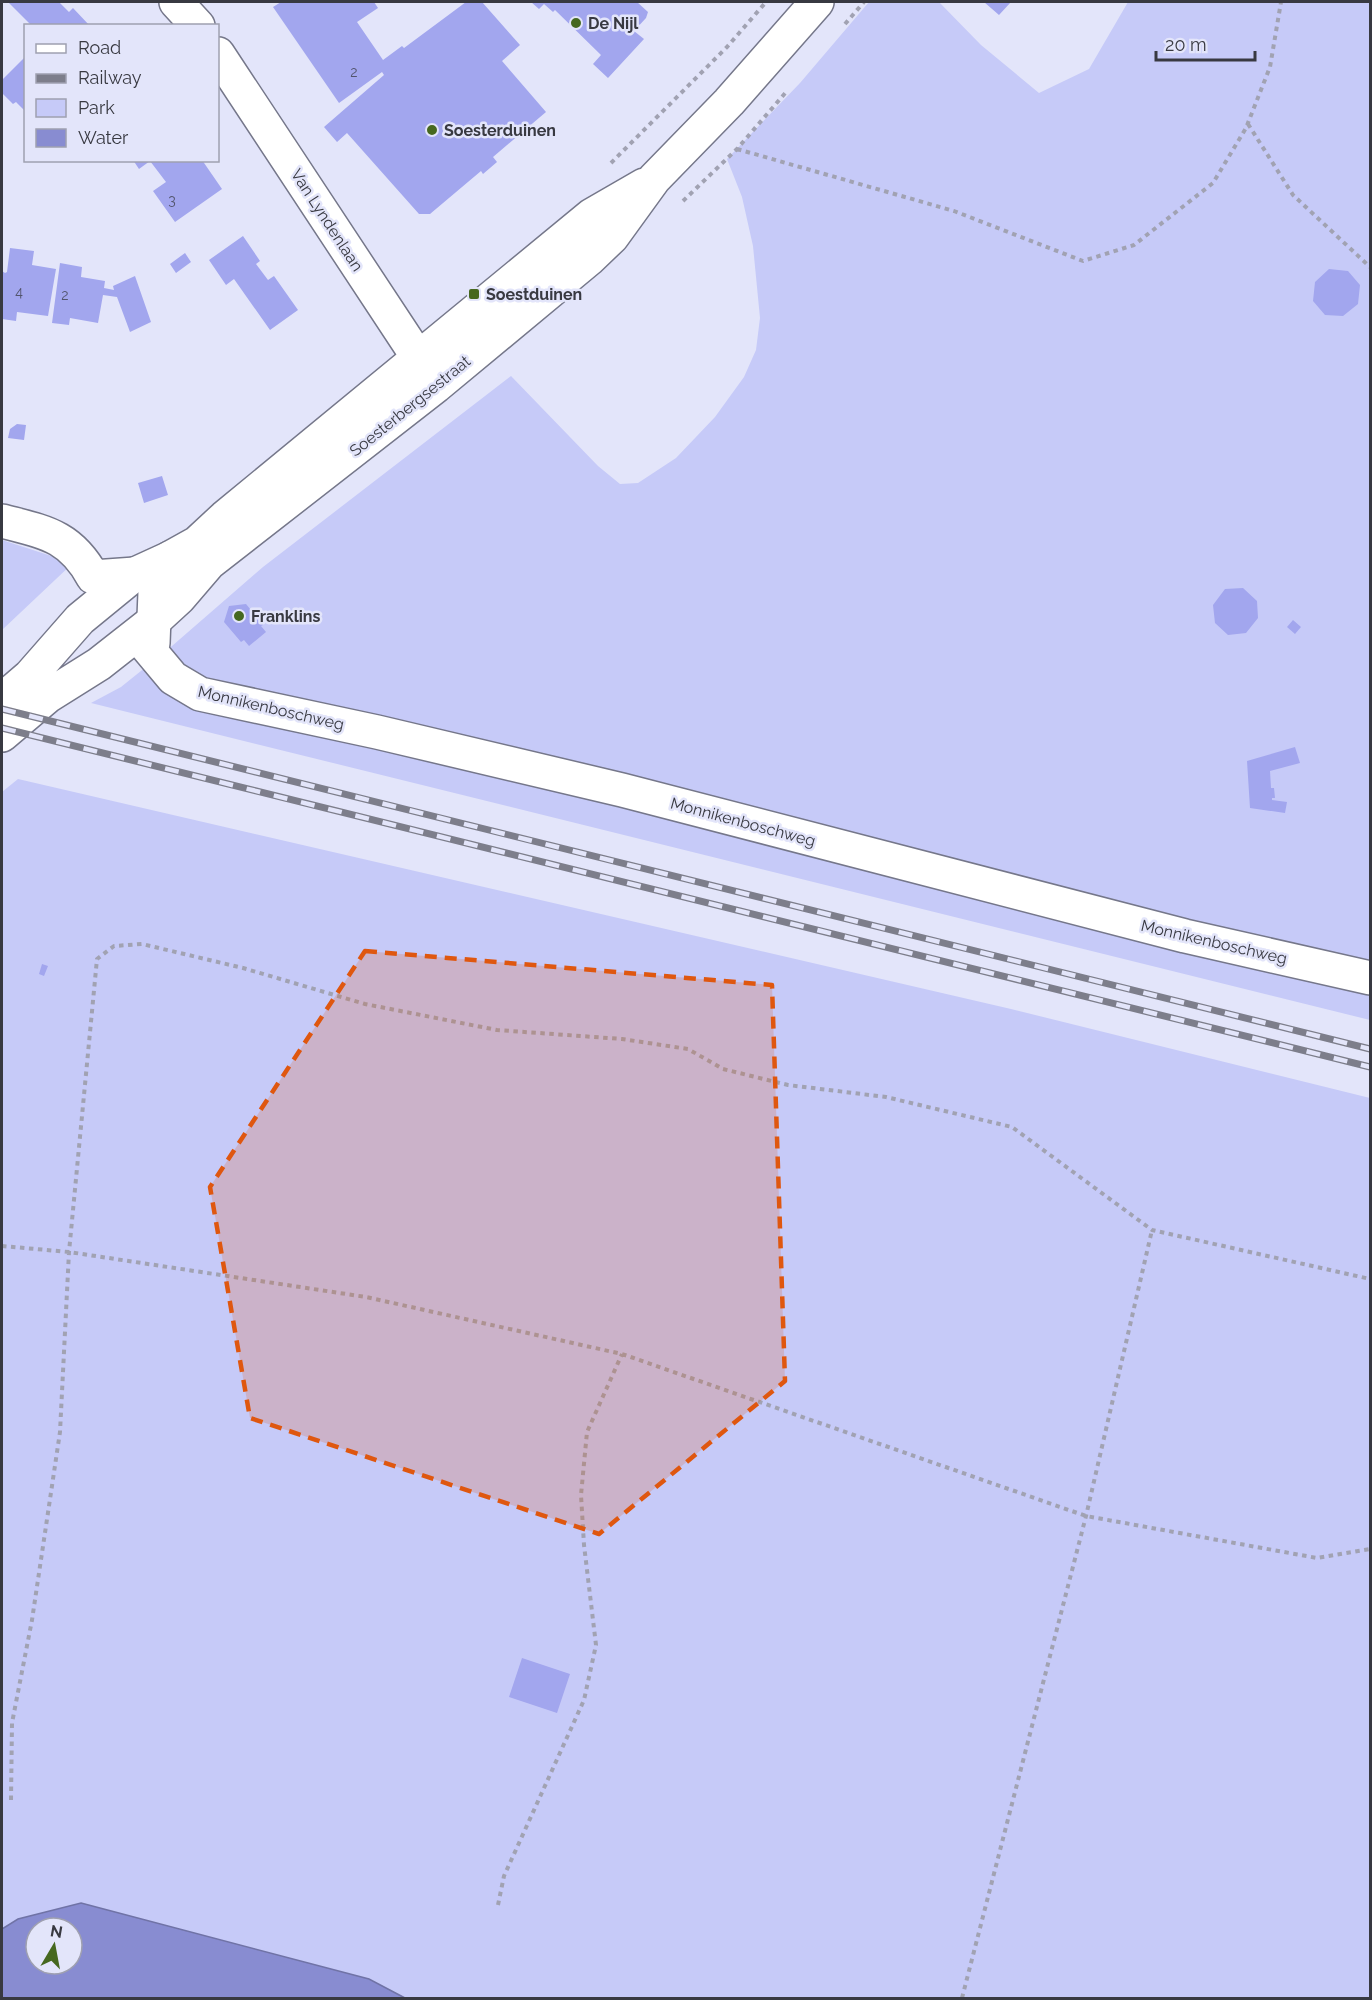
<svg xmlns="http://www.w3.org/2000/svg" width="1372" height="2000" viewBox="0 0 1372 2000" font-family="Raleway,sans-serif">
	<rect width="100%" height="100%" fill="#e3e5fa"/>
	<!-- green -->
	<path fill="#c6caf8" d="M 869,2 L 939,2 L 981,45 L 1039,93 L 1089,69 L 1128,2 L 1370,2 L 1370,1020 L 91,703 L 121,687 L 172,646 L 263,567 L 511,376 L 598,466 L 620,484 L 638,483 L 676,458 L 715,417 L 744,377 L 756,350 L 760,318 L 753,246 L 742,197 L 727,159 L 800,83 Z
		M 2,540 L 73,563 L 2,630 Z
		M 18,779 L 1011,1009 L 1370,1098 L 1370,1998 L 405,1998 L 369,1979 L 81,1903 L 18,1919 L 2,1929 L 2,792 Z"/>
	<!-- water -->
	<path fill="#888cd1" stroke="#7073a6" stroke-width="1.5" fill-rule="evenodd" d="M 81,1903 L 369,1979 L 405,1998 L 2,1998 L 2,1929 L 18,1919 ZM 36,1928 L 72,1928 L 72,1964 L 36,1964 Z"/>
	<!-- building -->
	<path fill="#a2a6ee" d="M 8,2 L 59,2 L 69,12 L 73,8 L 90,26 L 32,26 Z
		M 281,2 L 374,2 L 378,8 L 357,22 L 383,60 L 402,46 L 404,48 L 466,2 L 482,2 L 520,45 L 502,61 L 546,112 L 493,157 L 497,162 L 483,174 L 481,171 L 430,214 L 419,214 L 347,133 L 337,142 L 324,127 L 384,75 L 382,72 L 339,103 L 273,7 Z
		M 531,2 L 637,2 L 648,12 L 646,18 L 634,31 L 644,39 L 608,78 L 593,64 L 601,55 L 555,10 L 553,12 L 544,4 L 539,9 Z
		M 984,2 L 1011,2 L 999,15 Z
		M 26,56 L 26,112 L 16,102 L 13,104 L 2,93 L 2,80 Z
		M 133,160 L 202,160 L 222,189 L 175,222 L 153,191 L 166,182 L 150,161 L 139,169 Z
		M 243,236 L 260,261 L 256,264 L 268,280 L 274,276 L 298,310 L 270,330 L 234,279 L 226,285 L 209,260 Z
		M 10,248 L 34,251 L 32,265 L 56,269 L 48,316 L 17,312 L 16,321 L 2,319 L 2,271 L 5,273 L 7,272 Z
		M 185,253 L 191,262 L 176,273 L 170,264 Z
		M 60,263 L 82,267 L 81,277 L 105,281 L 104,288 L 114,290 L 113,286 L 135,276 L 151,322 L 130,332 L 117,297 L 103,295 L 98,323 L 70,318 L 69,325 L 52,323 Z
		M 1329,269 L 1348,271 L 1360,285 L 1358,304 L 1343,316 L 1325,315 L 1313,301 L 1315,282 Z
		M 17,424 L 26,425 L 24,440 L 8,438 L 10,429 Z
		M 162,476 L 168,495 L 144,503 L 138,483 Z
		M 1243,588 L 1257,601 L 1258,618 L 1246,633 L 1228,635 L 1215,623 L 1213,605 L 1225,589 Z
		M 246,604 L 263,625 L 261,626 L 266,632 L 249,646 L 244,640 L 241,642 L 224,622 L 229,606 Z
		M 1293,620 L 1301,627 L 1295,634 L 1287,627 Z
		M 1295,747 L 1300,763 L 1270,771 L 1271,788 L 1274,788 L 1275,798 L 1272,798 L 1272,800 L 1287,802 L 1285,813 L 1250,808 L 1247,761 Z
		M 42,964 L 48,966 L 44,976 L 39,974 Z
		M 522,1658 L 570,1674 L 557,1713 L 509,1697 Z"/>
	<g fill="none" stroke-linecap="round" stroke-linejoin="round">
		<!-- minor casing -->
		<g stroke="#75778a" stroke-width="36">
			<path id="minor" d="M 176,2 L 198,26
				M 218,54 L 433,380
				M 2,521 C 44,532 70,535 93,577 L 135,574
				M 137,635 L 173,678 L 200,694 L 377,732 L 622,790 L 1185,936 L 1370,978
				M 153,643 L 155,592 L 170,558"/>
		</g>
		<!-- major casing -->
		<g stroke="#75778a" stroke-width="36">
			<path id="major" d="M 2,700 L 30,676 L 80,619 L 135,574 L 170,558 L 197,543 L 225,517 L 592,215 L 644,185
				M 2,735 L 48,696 L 99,664 L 155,620 L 179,598 L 209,563 L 436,386 L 589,259 L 612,237 L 654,179 L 729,102 L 817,2"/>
		</g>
		<!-- path -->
		<path stroke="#a1a2b2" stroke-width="4" stroke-dasharray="4.5 4.5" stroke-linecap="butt" d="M 845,24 L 864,2
			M 1248,124 L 1293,195 L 1370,267
			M 737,149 L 954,211 L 1083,261 L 1134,245 L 1213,183 L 1246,128 L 1270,67 L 1281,2
			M 611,163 L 727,47 L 766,2
			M 683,201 L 737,149 L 787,91
			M 2,1246 L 69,1252 L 366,1297 L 622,1354 L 1086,1516 L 1317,1558 L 1370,1549
			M 11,1800 L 12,1723 L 32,1620 L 60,1432 L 69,1252 L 97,959 L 114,946 L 142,944 L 243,968 L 365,1004 L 497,1030 L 622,1039 L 688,1049 L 723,1069 L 788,1085 L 886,1097 L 1012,1127 L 1152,1230 L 1370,1279
			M 498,1905 L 504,1876 L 584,1700 L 596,1645 L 584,1545 L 581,1495 L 587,1432 L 622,1354
			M 962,1998 L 1086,1516 L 1152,1230"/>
		<!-- minor -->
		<use href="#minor" stroke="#fff" stroke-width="33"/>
		<!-- major -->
		<use href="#major" stroke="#fff" stroke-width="33"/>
		<!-- rail casing -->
		<g stroke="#7d7e8b" stroke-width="7">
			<path id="rail" d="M 2,709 L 1370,1049
				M 2,728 L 1370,1067"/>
		</g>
		<!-- rail -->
		<use href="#rail" stroke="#e3e5fa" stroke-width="4.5" stroke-dasharray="14" stroke-linecap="butt"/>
	</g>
	<!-- marked area -->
	<path fill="#df570f" fill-opacity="0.2" stroke="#df570f" stroke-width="4.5" stroke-dasharray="12 8" stroke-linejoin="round" d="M 365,951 L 772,985 L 785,1381 L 599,1534 L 250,1418 L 210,1187 Z"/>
	<!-- markers -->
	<g fill="#46681f" stroke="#e3e5fa" stroke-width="2">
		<circle cx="576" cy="23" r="6"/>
		<circle cx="432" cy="130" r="6"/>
		<rect x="468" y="288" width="12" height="12" rx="3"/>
		<circle cx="239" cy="616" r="6"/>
	</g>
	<g text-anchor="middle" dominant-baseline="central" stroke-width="5" stroke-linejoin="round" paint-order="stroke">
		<!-- number labels -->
		<g font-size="14" fill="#52546c">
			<text x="354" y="72">2</text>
			<text x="172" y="200">3</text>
			<text x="19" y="292">4</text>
			<text x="65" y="295">2</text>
		</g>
		<!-- poi labels -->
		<g font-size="16" font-weight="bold" fill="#383941" stroke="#e3e5fa" text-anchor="start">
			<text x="588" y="23">De Nijl</text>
			<text x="444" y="130">Soesterduinen</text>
			<text x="486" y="294">Soestduinen</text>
			<text x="251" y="616">Franklins</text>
		</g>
		<!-- street labels -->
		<g font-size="16" fill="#383941" stroke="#e3e5fa">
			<text transform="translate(327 220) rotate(57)">Van Lyndenlaan</text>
			<text transform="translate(410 406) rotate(-39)">Soesterbergsestraat</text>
			<text transform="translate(271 708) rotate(13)">Monnikenboschweg</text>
			<text transform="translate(743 822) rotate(15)">Monnikenboschweg</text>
			<text transform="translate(1214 942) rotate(13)">Monnikenboschweg</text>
		</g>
	</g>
	<!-- border -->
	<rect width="1372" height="2000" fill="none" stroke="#383941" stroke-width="6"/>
	<!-- legend -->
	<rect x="24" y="24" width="195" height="138" fill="#e3e5fa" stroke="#9fa0b0" stroke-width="1.5"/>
	<rect x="36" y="44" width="30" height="9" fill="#ffffff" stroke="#9fa0b0" stroke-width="1.5"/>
	<text x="78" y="54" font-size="18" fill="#383941">Road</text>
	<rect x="36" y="74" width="30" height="9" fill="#7d7e8b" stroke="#9fa0b0" stroke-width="1.5"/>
	<text x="78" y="84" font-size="18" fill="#383941">Railway</text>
	<rect x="36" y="99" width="30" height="18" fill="#c6caf8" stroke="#9fa0b0" stroke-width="1.5"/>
	<text x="78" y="114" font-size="18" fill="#383941">Park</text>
	<rect x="36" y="129" width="30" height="18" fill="#888cd1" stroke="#9fa0b0" stroke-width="1.5"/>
	<text x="78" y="144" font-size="18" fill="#383941">Water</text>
	<!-- north arrow -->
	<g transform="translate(54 1946) rotate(10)"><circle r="28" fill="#e3e5fa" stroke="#9fa0b0" stroke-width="1.5"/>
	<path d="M0-4.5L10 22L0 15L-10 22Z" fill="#46681f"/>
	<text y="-9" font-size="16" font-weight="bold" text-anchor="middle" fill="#383941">N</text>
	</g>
	<!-- scale -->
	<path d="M1156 51v9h99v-9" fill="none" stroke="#383941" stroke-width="3"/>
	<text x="1165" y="51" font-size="18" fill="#383941" stroke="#e3e5fa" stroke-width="4.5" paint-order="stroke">20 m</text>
</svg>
